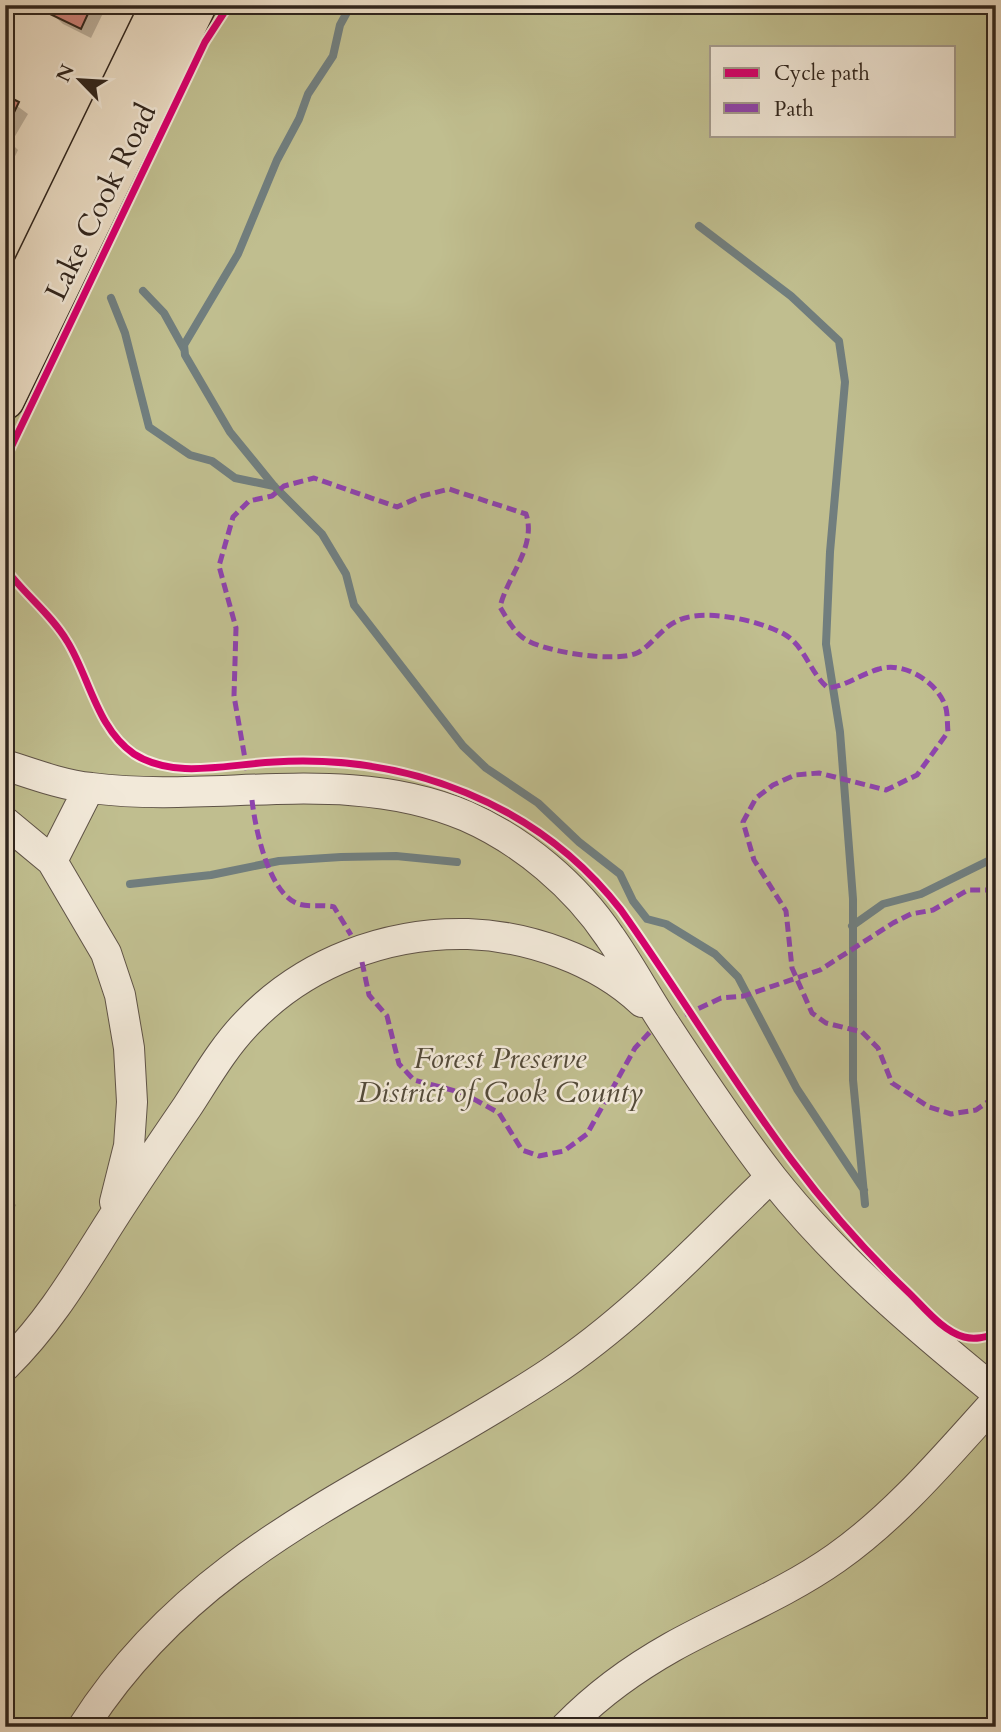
<svg xmlns="http://www.w3.org/2000/svg" width="1001" height="1732" viewBox="0 0 1001 1732" font-family="Cardo,serif">
	<rect width="100%" height="100%" fill="#ebddc5"/>
	<filter id="stains"><feTurbulence type="fractalNoise" baseFrequency=".00286" numOctaves="4"/><feColorMatrix values="0 0 0 0 .2 0 0 0 0 .09 0 0 0 0 .02 0 0 0 .5 -.17"/></filter>
	<radialGradient id="worn" r=".72"><stop offset=".6" stop-color="#630" stop-opacity="0"/><stop offset="1" stop-color="#630" stop-opacity=".3"/></radialGradient>
	<!-- park -->
	<path fill="#c0be8f" stroke="#787256" stroke-width="2" fill-rule="evenodd" d="M 205,5 L 996,5 L 996,1727 L 5,1727 L 5,424 ZM 712,47 L 954,47 L 954,135 L 712,135 Z"/>
	<!-- shadow -->
	<path fill="#0003" d="M 56,5 L 107,5 L 91,38 L 63,24 L 52,14 Z
		M 5,97 L 28,114 L 11,143 L 18,150 L 5,177 Z
		M 5,1194 L 16,1205 L 5,1227 Z"/>
	<g fill="none" stroke-linecap="round" stroke-linejoin="round">
		<!-- stream -->
		<path stroke="#717e7e" stroke-width="8" d="M 351,5 L 340,25 L 333,56 L 308,94 L 299,119 L 277,160 L 238,254 L 184,345 L 185,355 L 230,432 L 274,486 L 322,534 L 346,574 L 354,605 L 463,746 L 486,768 L 538,803 L 579,842 L 620,874 L 633,901 L 647,919 L 666,924 L 715,954 L 738,977 L 797,1089 L 864,1190
			M 699,226 L 791,296 L 839,341 L 845,382 L 830,552 L 826,644 L 840,732 L 853,899 L 853,1080 L 865,1204
			M 143,291 L 164,313 L 184,349
			M 111,298 L 125,333 L 149,427 L 190,455 L 212,461 L 235,478 L 274,486
			M 130,884 L 211,875 L 279,861 L 341,857 L 396,856 L 457,862
			M 852,926 L 883,904 L 921,894 L 996,857"/>
	</g>
	<!-- building -->
	<path fill="#d0837b" stroke="#30251d" stroke-width="2" d="M 54,5 L 92,5 L 81,29 L 50,14 Z
		M 5,95 L 19,102 L 8,125 L 5,124 Z"/>
	<g fill="none" stroke-linecap="round" stroke-linejoin="round">
		<!-- minor casing -->
		<g stroke="#5f5347" stroke-width="32">
			<path id="minor" d="M 5,765 C 33,774 62,785 91,788 C 216,804 346,765 466,816 C 523,841 576,886 610,937 C 629,964 645,994 664,1023 C 698,1075 734,1129 772,1178 C 837,1260 915,1326 996,1392
				M 5,822 L 52,861 L 106,953 L 120,995 L 129,1048 L 132,1102 L 129,1146 L 115,1202
				M 52,861 L 89,788
				M 5,1366 C 49,1323 78,1273 111,1221 C 135,1183 161,1145 187,1107 C 206,1078 224,1046 249,1021 C 306,962 387,932 468,934 C 528,936 598,960 642,1002
				M 83,1727 C 199,1545 380,1486 550,1373 C 633,1318 700,1245 771,1177
				M 566,1727 C 597,1695 633,1669 672,1647 C 726,1617 785,1594 836,1558 C 897,1515 946,1456 996,1401"/>
		</g>
		<!-- major casing -->
		<g stroke="#30251d" stroke-width="41">
			<path id="major" d="M 5,324 L 160,5
				M 5,400 L 197,5"/>
		</g>
		<!-- minor -->
		<use href="#minor" stroke="#f2e9d9" stroke-width="30"/>
		<!-- major -->
		<use href="#major" stroke="#ebddc5" stroke-width="38"/>
		<!-- quiet -->
		<path stroke="#8e44ad" stroke-width="5" stroke-dasharray="10 5" stroke-linecap="butt" d="M 247,770 L 234,696 L 236,628 L 219,566 L 233,517 L 249,501 L 272,496 L 284,486 L 314,478 L 397,507 L 422,496 L 449,489 L 526,514 C 537,546 507,577 500,607 C 506,617 513,630 522,637 C 540,652 616,663 637,653 C 651,646 661,629 675,622 C 701,607 758,620 784,634 C 805,646 810,673 828,688 C 846,686 861,674 879,669 C 903,661 936,681 945,705 C 948,713 947,723 948,732 L 917,775 L 886,790 L 819,773 L 795,775 L 773,785 L 756,798 L 743,822 L 754,860 L 786,911 L 792,968 L 812,1013 L 826,1023 L 862,1032 L 878,1048 L 892,1083 L 929,1107 L 951,1114 L 976,1110 L 996,1096
			M 252,800 C 255,828 268,890 296,903 C 307,908 322,904 334,907 L 351,935
			M 362,962 L 369,995 L 387,1016 L 399,1064 L 414,1080 L 463,1093 L 499,1113 L 522,1150 L 539,1156 L 564,1151 L 587,1134 L 635,1048 L 650,1032
			M 685,1015 L 721,998 L 744,996 L 820,970 L 893,923 L 911,914 L 933,910 L 968,890 L 996,890"/>
		<!-- cycleway casing -->
		<g stroke="#f2e9d9" stroke-width="11">
			<path id="cycleway" d="M 5,460 L 205,42 L 229,5
				M 5,568 C 24,594 51,614 67,641 C 89,676 97,729 134,754 C 175,780 229,764 274,762 C 407,754 538,803 621,910 C 716,1044 785,1176 907,1291 C 923,1306 942,1331 964,1337 C 975,1340 986,1337 996,1334"/>
		</g>
		<!-- cycleway -->
		<use href="#cycleway" stroke="#d6006c" stroke-width="7"/>
	</g>
	<g text-anchor="middle" dominant-baseline="central" stroke-width="5" stroke-linejoin="round" paint-order="stroke">
		<!-- street labels -->
		<g font-size="30" fill="#30251d" stroke="#f2e9d9">
			<text transform="translate(101 202) rotate(-64)">Lake Cook Road</text>
		</g>
		<!-- park labels -->
		<g font-size="30" font-style="italic" fill="#544b3a" stroke="#f2e9d9">
			<text x="500" y="1058">Forest Preserve<tspan x="500" dy="34">District of Cook County</tspan></text>
		</g>
	</g>
	<!-- margin -->
	<rect width="1001" height="1732" fill="none" stroke="#ebddc5" stroke-width="28"/>
	<rect x="7" y="7" width="987" height="1718" fill="none" stroke="#30251d" stroke-width="3.5"/>
	<rect x="14" y="14" width="973" height="1704" fill="none" stroke="#30251d" stroke-width="2"/>
	<!-- legend -->
	<rect x="710" y="46" width="245" height="91" fill="#f2e9d9" stroke="#a49b8e" stroke-width="2"/>
	<rect x="724" y="68" width="35" height="10" fill="#d6006c" stroke="#a49b8e" stroke-width="2"/>
	<text x="774" y="80" font-size="21" fill="#30251d">Cycle path</text>
	<rect x="724" y="103" width="35" height="10" fill="#8e44ad" stroke="#a49b8e" stroke-width="2"/>
	<text x="774" y="116" font-size="21" fill="#30251d">Path</text>
	<!-- north arrow -->
	<g transform="translate(80 80) rotate(295)" stroke="#f2e9d9" stroke-width="5" paint-order="stroke">
	<path d="M0-5L12 26L0 18L-12 26Z" fill="#30251d"/>
	<text y="-10" font-size="19" font-weight="bold" text-anchor="middle" fill="#30251d">N</text>
	</g>
	<rect width="100%" height="100%" filter="url(#stains)"/>
	<rect width="100%" height="100%" fill="url(#worn)"/>
</svg>
